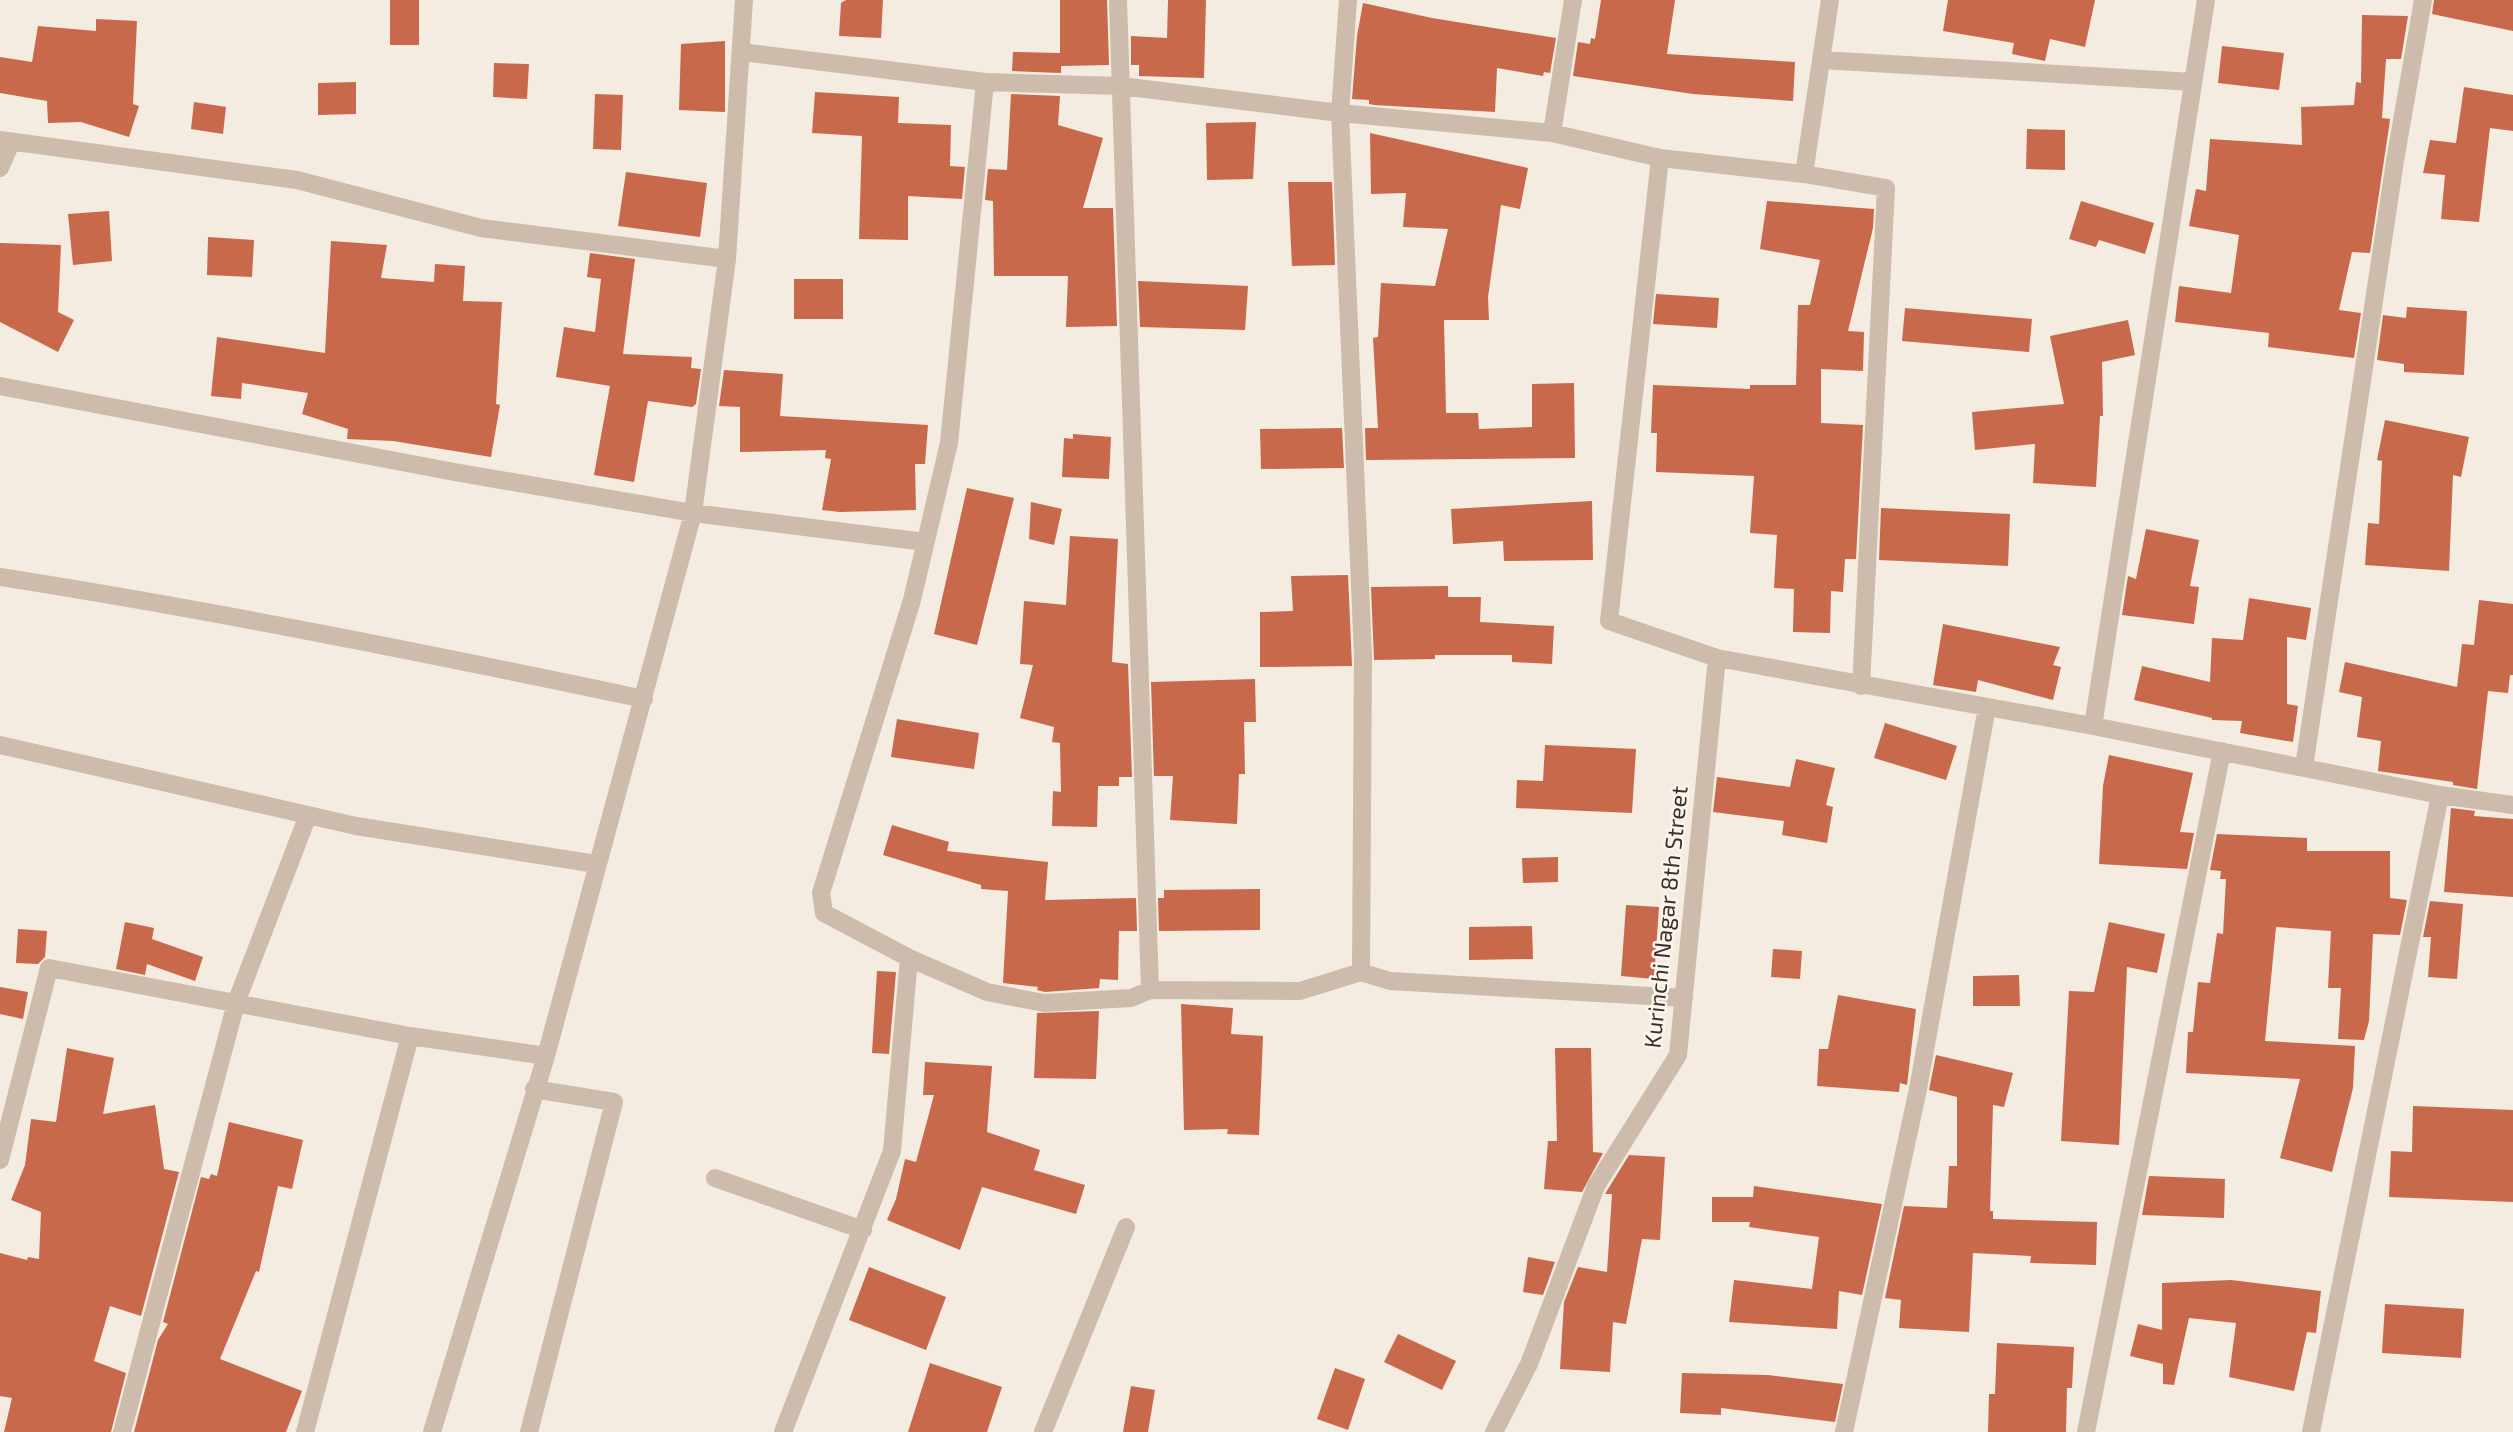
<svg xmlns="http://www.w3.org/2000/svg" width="2513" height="1432" viewBox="0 0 2513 1432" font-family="'Exo 2',sans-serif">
	<rect width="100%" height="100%" fill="#f4ebe1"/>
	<!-- building -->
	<path fill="#c8694b" d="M 390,0 L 419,0 L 419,45 L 390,45 Z
		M 846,0 L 883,0 L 881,38 L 839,36 L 841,3 Z
		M 1060,0 L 1107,0 L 1109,65 L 1061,66 L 1061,73 L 1012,71 L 1013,52 L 1060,53 Z
		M 1168,0 L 1206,0 L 1204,78 L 1139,76 L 1139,65 L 1131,65 L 1131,36 L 1167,38 Z
		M 1601,0 L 1675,0 L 1667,54 L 1795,62 L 1793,101 L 1693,94 L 1573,76 L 1578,42 L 1590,44 L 1591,38 L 1595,39 Z
		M 1948,0 L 2095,0 L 2085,47 L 2050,39 L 2045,61 L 2012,54 L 2014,43 L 1943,31 Z
		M 2434,0 L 2513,0 L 2513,31 L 2432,14 Z
		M 1363,3 L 1432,18 L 1556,38 L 1550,73 L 1544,72 L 1543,76 L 1497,68 L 1495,112 L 1374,105 L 1369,104 L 1369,100 L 1352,99 L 1357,36 Z
		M 2362,15 L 2408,16 L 2401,59 L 2386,59 L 2382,118 L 2390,119 L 2389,127 L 2370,253 L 2352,252 L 2339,310 L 2361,313 L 2354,358 L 2268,347 L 2269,333 L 2175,322 L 2179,286 L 2231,293 L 2239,235 L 2189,226 L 2196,189 L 2206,191 L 2210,139 L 2302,145 L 2301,107 L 2354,105 L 2356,82 L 2361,83 Z
		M 96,19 L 137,21 L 133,104 L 139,106 L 129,137 L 81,122 L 48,123 L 47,101 L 0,93 L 0,57 L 32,62 L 38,26 L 96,31 Z
		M 725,41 L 725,112 L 679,110 L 681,44 Z
		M 2222,46 L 2284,53 L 2279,90 L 2218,83 Z
		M 494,63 L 529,64 L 527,99 L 493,97 Z
		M 356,82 L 356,114 L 318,115 L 318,83 Z
		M 2464,87 L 2513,95 L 2513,131 L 2490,128 L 2479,222 L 2441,219 L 2445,175 L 2423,173 L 2430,140 L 2456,143 Z
		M 815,92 L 899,97 L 898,123 L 951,125 L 950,166 L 965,167 L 962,199 L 908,196 L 908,240 L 859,239 L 862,136 L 812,133 Z
		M 595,94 L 623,95 L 621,150 L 593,149 Z
		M 1011,94 L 1060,96 L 1058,125 L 1103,138 L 1083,208 L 1113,208 L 1117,326 L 1066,327 L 1068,276 L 994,276 L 993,201 L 985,200 L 988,169 L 1007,170 Z
		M 194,102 L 226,107 L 223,134 L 191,129 Z
		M 1256,122 L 1253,179 L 1207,180 L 1206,123 Z
		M 2027,129 L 2065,130 L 2065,170 L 2026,169 Z
		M 1370,133 L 1528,168 L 1520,209 L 1501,205 L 1488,297 L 1489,320 L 1444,320 L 1446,413 L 1478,413 L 1479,429 L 1532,427 L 1532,384 L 1574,383 L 1575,458 L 1366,460 L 1365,428 L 1378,428 L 1373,338 L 1378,337 L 1381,283 L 1435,286 L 1448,229 L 1403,227 L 1406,193 L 1371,194 Z
		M 626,172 L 707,183 L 700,237 L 618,226 Z
		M 1288,182 L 1332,182 L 1335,265 L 1292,266 Z
		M 1767,201 L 1874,209 L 1873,228 L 1848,331 L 1864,332 L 1863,371 L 1821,369 L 1821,423 L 1863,425 L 1856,559 L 1845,559 L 1843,592 L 1831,591 L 1830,633 L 1793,632 L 1794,589 L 1774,588 L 1777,535 L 1750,533 L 1754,476 L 1656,472 L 1657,433 L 1651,433 L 1653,385 L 1750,389 L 1750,385 L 1796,385 L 1798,305 L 1810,305 L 1820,260 L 1760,249 Z
		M 2081,201 L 2154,223 L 2145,254 L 2099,240 L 2096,247 L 2069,239 Z
		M 109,211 L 112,261 L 73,265 L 68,214 Z
		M 208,237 L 254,240 L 252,277 L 207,275 Z
		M 331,241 L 387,245 L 381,278 L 434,282 L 435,264 L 465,266 L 463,301 L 502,302 L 496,404 L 500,405 L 491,457 L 393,441 L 347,439 L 348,429 L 302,414 L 308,393 L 242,383 L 241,399 L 211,396 L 217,337 L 325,353 Z
		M 0,243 L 61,245 L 58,312 L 74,320 L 58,352 L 0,322 Z
		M 590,253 L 635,259 L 623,354 L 692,357 L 691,368 L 701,369 L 696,404 L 692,407 L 648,401 L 634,482 L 594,475 L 610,386 L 556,377 L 564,327 L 595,332 L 601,279 L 587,277 Z
		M 794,279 L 843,279 L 843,319 L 794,319 Z
		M 1138,281 L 1248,286 L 1245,330 L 1140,327 Z
		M 1656,294 L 1719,298 L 1717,328 L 1653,324 Z
		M 2407,307 L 2467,311 L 2464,375 L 2404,372 L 2404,364 L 2377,360 L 2383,315 L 2406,318 Z
		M 1905,308 L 2032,319 L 2029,352 L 1902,341 Z
		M 2128,320 L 2135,355 L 2102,362 L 2103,416 L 2100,416 L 2096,487 L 2033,483 L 2035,444 L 1975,450 L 1972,412 L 2064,404 L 2050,336 Z
		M 724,370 L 783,374 L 780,416 L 928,425 L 925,464 L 915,464 L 916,510 L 840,512 L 822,510 L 831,459 L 825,458 L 826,450 L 740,452 L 740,407 L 719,406 Z
		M 2385,420 L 2469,437 L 2461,477 L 2453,475 L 2449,571 L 2365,565 L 2368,523 L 2379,524 L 2382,461 L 2377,460 Z
		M 1342,428 L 1344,468 L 1261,469 L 1260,429 Z
		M 1073,434 L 1111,437 L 1109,479 L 1062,477 L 1064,438 L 1073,439 Z
		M 967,488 L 1014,498 L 977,645 L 934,634 Z
		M 1592,501 L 1593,560 L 1504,561 L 1503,541 L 1453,544 L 1451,509 Z
		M 1031,502 L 1062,509 L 1054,545 L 1029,539 Z
		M 1881,508 L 2010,514 L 2008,566 L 1879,560 Z
		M 2146,529 L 2199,540 L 2190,586 L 2199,587 L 2194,624 L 2122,615 L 2128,576 L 2136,579 Z
		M 1070,536 L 1118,539 L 1112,662 L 1128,664 L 1132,777 L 1119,777 L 1119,786 L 1098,786 L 1097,827 L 1052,826 L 1053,791 L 1061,792 L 1060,743 L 1052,742 L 1054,727 L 1020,718 L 1033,665 L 1020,664 L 1024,601 L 1066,605 Z
		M 1348,575 L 1352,666 L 1260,667 L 1260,612 L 1293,611 L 1291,576 Z
		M 1448,586 L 1448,597 L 1481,597 L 1480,622 L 1554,626 L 1552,664 L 1512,662 L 1512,655 L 1435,655 L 1435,659 L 1374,660 L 1371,587 Z
		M 2249,598 L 2311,608 L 2306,640 L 2287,637 L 2287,704 L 2298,706 L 2293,742 L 2240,733 L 2242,721 L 2212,720 L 2212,718 L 2134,700 L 2142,666 L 2210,682 L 2212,638 L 2243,640 Z
		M 2479,600 L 2513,604 L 2513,675 L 2510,675 L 2508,693 L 2488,691 L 2477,789 L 2453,785 L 2453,782 L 2378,771 L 2381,741 L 2357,737 L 2362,697 L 2339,692 L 2345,662 L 2457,687 L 2462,644 L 2474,645 Z
		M 1943,624 L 2060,647 L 2053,665 L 2061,667 L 2053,700 L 1978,680 L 1976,692 L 1933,685 Z
		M 1255,679 L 1256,722 L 1244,722 L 1245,774 L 1239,774 L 1237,824 L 1170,820 L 1173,776 L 1154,776 L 1151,682 Z
		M 897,719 L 979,733 L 974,769 L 891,757 Z
		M 1885,723 L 1957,746 L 1946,780 L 1874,758 Z
		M 1545,745 L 1636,749 L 1632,813 L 1516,808 L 1517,780 L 1543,781 Z
		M 2109,755 L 2193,773 L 2180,832 L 2194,833 L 2187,869 L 2099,864 L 2103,786 Z
		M 1796,759 L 1835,768 L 1826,805 L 1833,807 L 1827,843 L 1782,835 L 1784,821 L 1713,812 L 1717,777 L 1790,787 Z
		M 2451,808 L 2475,811 L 2474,816 L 2513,819 L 2513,897 L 2444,892 Z
		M 892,825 L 949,842 L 947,851 L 1048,862 L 1045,900 L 1136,898 L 1137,931 L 1119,931 L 1118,980 L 1100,979 L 1099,988 L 1045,992 L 1037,990 L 1038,987 L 1003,983 L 1008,891 L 981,889 L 981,885 L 883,855 Z
		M 2217,834 L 2307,838 L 2307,851 L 2390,851 L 2390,898 L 2407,900 L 2400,935 L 2373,934 L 2369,1021 L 2364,1040 L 2338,1039 L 2341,988 L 2328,988 L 2331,931 L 2276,927 L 2265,1041 L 2355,1046 L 2353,1088 L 2332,1172 L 2280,1158 L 2300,1079 L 2186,1073 L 2188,1032 L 2193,1032 L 2198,982 L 2210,983 L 2217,933 L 2223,934 L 2226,879 L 2220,879 L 2221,871 L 2210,870 Z
		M 1558,857 L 1558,882 L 1523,883 L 1522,858 Z
		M 1260,889 L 1260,930 L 1159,931 L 1158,898 L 1164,898 L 1164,890 Z
		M 2430,901 L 2463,904 L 2457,979 L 2428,977 L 2431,937 L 2423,937 Z
		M 1626,905 L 1659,907 L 1654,979 L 1621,976 Z
		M 125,922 L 154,928 L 152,939 L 203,957 L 195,981 L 147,964 L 145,975 L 116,969 Z
		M 2109,922 L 2165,934 L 2157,973 L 2127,967 L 2119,1145 L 2061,1141 L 2069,991 L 2094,992 Z
		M 1532,926 L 1533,959 L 1469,960 L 1469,927 Z
		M 18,929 L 47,931 L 45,957 L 38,964 L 16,963 Z
		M 1773,949 L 1802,951 L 1800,979 L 1771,977 Z
		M 877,971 L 896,972 L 889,1054 L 872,1053 Z
		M 2019,975 L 2020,1006 L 1973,1006 L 1973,976 Z
		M 0,987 L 28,992 L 23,1019 L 0,1014 Z
		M 1838,995 L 1916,1009 L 1907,1085 L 1900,1083 L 1899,1092 L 1817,1086 L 1819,1049 L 1828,1049 Z
		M 1181,1004 L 1233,1008 L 1231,1034 L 1263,1036 L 1259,1135 L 1227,1134 L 1228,1129 L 1184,1130 Z
		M 1099,1011 L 1096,1079 L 1034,1078 L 1037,1013 Z
		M 67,1048 L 114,1058 L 103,1114 L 155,1105 L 164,1169 L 179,1172 L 141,1316 L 110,1306 L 94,1361 L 126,1373 L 111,1432 L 4,1432 L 12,1398 L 0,1396 L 0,1253 L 27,1260 L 28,1257 L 39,1259 L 41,1212 L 11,1200 L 25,1165 L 31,1119 L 56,1122 Z
		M 1555,1048 L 1591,1048 L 1593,1152 L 1603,1153 L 1582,1192 L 1544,1189 L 1548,1141 L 1557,1141 Z
		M 1936,1055 L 2013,1073 L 2004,1107 L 1993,1105 L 1990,1211 L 1993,1211 L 1993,1219 L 2097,1222 L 2096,1265 L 2030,1263 L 2031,1256 L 1973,1253 L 1969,1332 L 1899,1328 L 1901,1300 L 1885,1298 L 1904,1206 L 1947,1208 L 1949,1166 L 1957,1166 L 1957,1097 L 1929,1090 Z
		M 925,1062 L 992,1066 L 987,1132 L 1040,1150 L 1034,1170 L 1085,1185 L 1076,1214 L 982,1187 L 960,1250 L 887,1220 L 896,1199 L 905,1159 L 916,1162 L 934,1095 L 923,1095 Z
		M 2413,1106 L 2513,1110 L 2513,1202 L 2389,1197 L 2391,1151 L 2412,1152 Z
		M 229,1122 L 303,1140 L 292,1189 L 278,1186 L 259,1272 L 256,1271 L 220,1359 L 302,1391 L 286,1432 L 134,1432 L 158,1340 L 168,1324 L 163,1322 L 201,1177 L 209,1179 L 211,1174 L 217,1176 Z
		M 1629,1155 L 1665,1157 L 1660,1240 L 1642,1239 L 1626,1324 L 1613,1322 L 1610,1372 L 1560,1369 L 1564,1302 L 1578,1267 L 1607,1272 L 1612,1194 L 1605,1194 Z
		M 2149,1176 L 2225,1179 L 2224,1218 L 2142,1215 Z
		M 1754,1186 L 1882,1204 L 1862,1295 L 1839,1291 L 1837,1329 L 1729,1322 L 1734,1280 L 1812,1289 L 1819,1237 L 1749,1227 L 1750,1222 L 1712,1222 L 1712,1197 L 1753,1197 Z
		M 1528,1257 L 1555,1262 L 1543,1295 L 1523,1292 Z
		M 869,1267 L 946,1297 L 926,1350 L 849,1320 Z
		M 2231,1280 L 2321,1291 L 2316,1333 L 2307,1332 L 2294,1391 L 2229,1377 L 2236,1323 L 2189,1318 L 2174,1385 L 2163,1384 L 2163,1364 L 2130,1356 L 2138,1324 L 2162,1330 L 2162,1283 Z
		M 2385,1304 L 2464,1309 L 2461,1358 L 2382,1353 Z
		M 1398,1334 L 1456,1361 L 1442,1390 L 1384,1362 Z
		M 1997,1343 L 2074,1347 L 2072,1388 L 2067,1388 L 2066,1432 L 1988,1432 L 1989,1394 L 1995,1394 Z
		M 930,1363 L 1002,1387 L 987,1432 L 908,1432 Z
		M 1335,1368 L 1365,1379 L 1348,1430 L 1317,1419 Z
		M 1682,1373 L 1768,1375 L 1843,1384 L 1835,1422 L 1721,1408 L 1721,1415 L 1680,1413 Z
		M 1131,1386 L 1155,1390 L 1148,1432 L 1123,1432 Z"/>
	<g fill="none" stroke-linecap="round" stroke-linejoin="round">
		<!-- minor -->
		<path stroke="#cdbbac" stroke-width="18" d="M 1118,0 L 1150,990
			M 1348,0 L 1340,113 L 1363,656 L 1361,972
			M 742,52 L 985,82 L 1121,86 L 1340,113 L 1552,133 L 1660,158 L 1804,174 L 1830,0
			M 1822,60 L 2193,82
			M 985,82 L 949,443 L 912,600 L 821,893 L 824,913 L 909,958 L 987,992 L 1044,1003 L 1131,998 L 1150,990 L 1300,991 L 1361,972 L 1390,981 L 1684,998
			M 1552,133 L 1573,0
			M 0,140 L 297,180 L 481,228 L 727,259
			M 1660,158 L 1609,621 L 1717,658 L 2093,726 L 2440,795 L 2513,805
			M 0,168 L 11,143
			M 1804,174 L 1886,188 L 1861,686
			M 0,386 L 460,473 L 693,513 L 925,542
			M 0,577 C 216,611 430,654 644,699
			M 2093,726 L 2206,0
			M 0,745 L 356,826 L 596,864
			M 2304,767 L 2395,161 L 2423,0
			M 0,1160 L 49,968 L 410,1036 L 546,1056
			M 715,1178 L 863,1230
			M 122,1432 L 236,1003 L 308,815
			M 305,1432 L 410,1036
			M 432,1432 L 546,1056 L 693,513 L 727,259 L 744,0
			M 529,1432 L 614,1102 L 534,1089
			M 783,1432 L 892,1151 L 909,958
			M 1043,1432 L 1126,1227
			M 1494,1432 L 1529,1364 L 1596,1186 L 1678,1055 L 1717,658
			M 1844,1432 L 1918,1089 L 1987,707
			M 2086,1432 L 2222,751
			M 2311,1432 L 2440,795"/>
	</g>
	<g text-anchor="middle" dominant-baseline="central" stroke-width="5" stroke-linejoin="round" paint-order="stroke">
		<!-- street labels -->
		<g font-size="23" fill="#3b302b" stroke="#fbf5ee">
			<text transform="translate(1665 917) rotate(-84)">Kurinchi Nagar 8th Street</text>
		</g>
	</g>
</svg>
